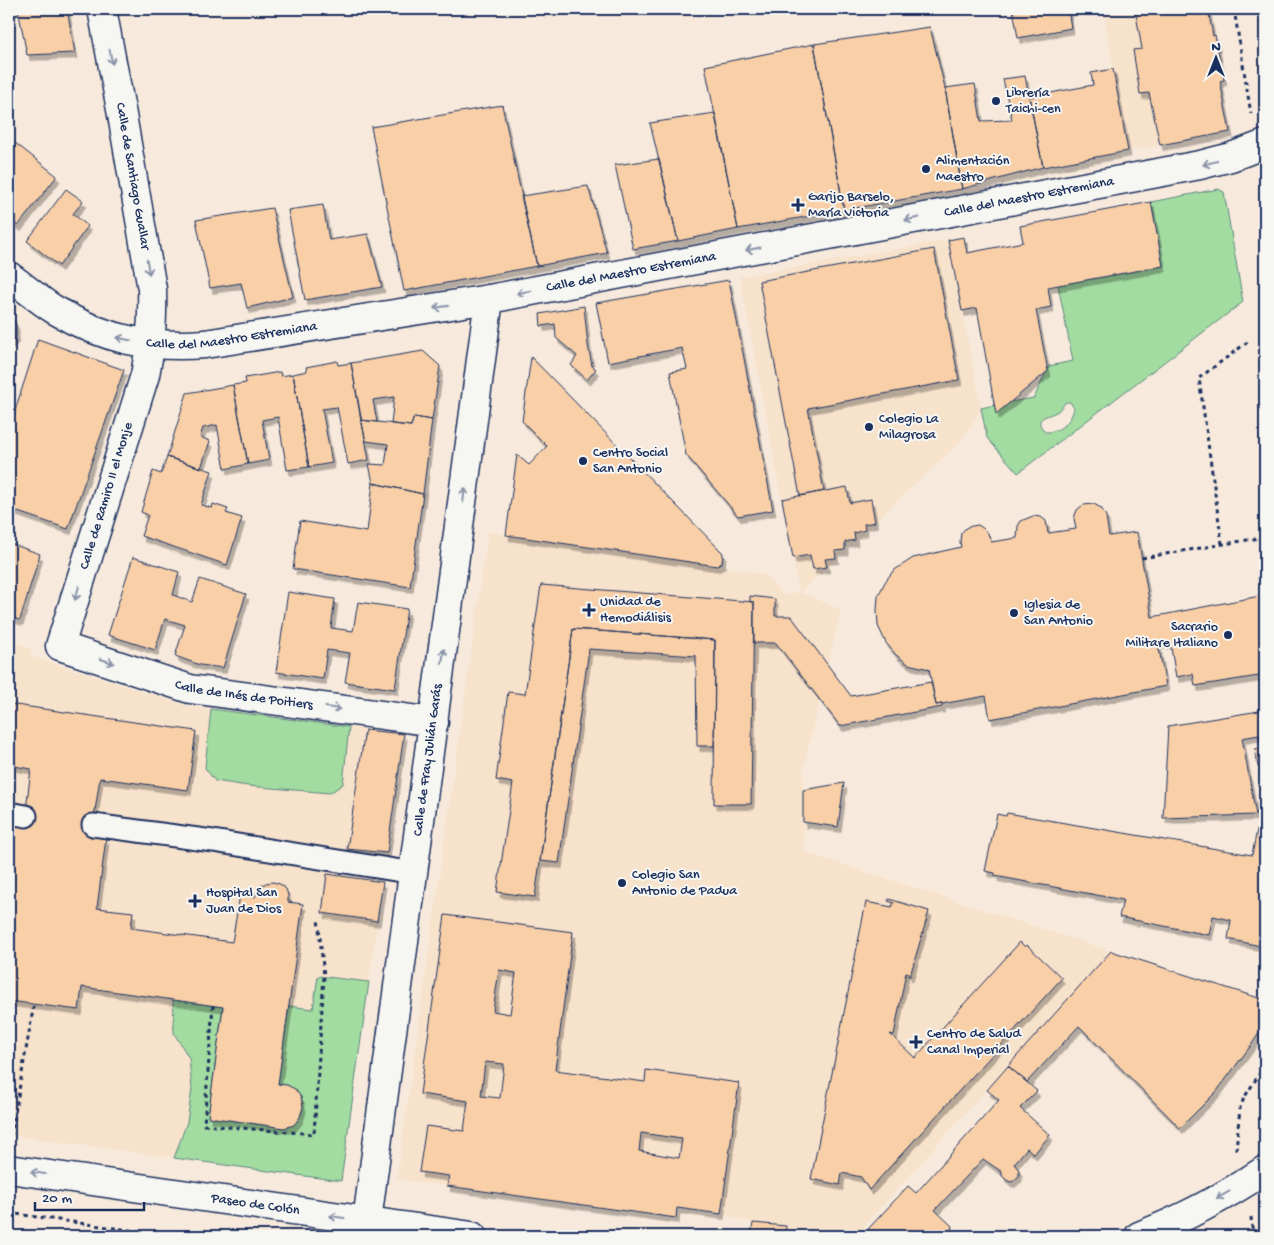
<svg xmlns="http://www.w3.org/2000/svg" width="1274" height="1245" viewBox="0 0 1274 1245" font-family="'Gochi Hand',sans-serif">
	<defs>
		<filter id="shadow"><feDropShadow dx="3" dy="5.5" stdDeviation="0" flood-color="#0004"/></filter>
	</defs>
	<rect width="100%" height="100%" fill="#f7eadc"/>
	<filter id="ink" filterUnits="userSpaceOnUse"><feTurbulence type="fractalNoise" baseFrequency=".02" numOctaves="2"/><feDisplacementMap in="SourceGraphic" scale="10" xChannelSelector="R" yChannelSelector="G"/><feConvolveMatrix kernelMatrix="1 2 1 2 8 2 1 2 1" color-interpolation-filters="sRGB"/></filter>
	<g filter="url(#ink)">
		<!-- built -->
		<path fill="#f7e2cc" d="M 1103,9 L 1208,9 L 1213,36 L 1215,35 L 1224,80 L 1220,81 L 1230,132 L 1128,151 Z
			M 948,240 L 982,411 L 979,413 L 960,442 L 800,592 L 841,610 L 803,769 L 804,852 L 1111,951 L 855,1236 L 785,1236 L 786,1226 L 753,1223 L 721,1214 L 677,1208 L 676,1218 L 397,1179 L 488,532 L 717,566 L 766,575 L 783,595 L 799,592 L 740,277 Z
			M 9,640 L 32,649 L 30,656 L 191,707 L 404,734 L 341,1181 L 9,1135 Z"/>
		<!-- green -->
		<path fill="#a2dca1" stroke="#5e8680" fill-rule="evenodd" d="M 1218,189 L 1224,192 L 1243,302 L 1018,473 L 987,438 L 981,408 L 995,405 L 997,413 L 1010,402 L 1034,398 L 1049,366 L 1073,361 L 1058,285 L 1163,266 L 1151,202 ZM 1066,402 L 1070,402 L 1074,408 C 1072,421 1059,433 1045,432 C 1031,416 1049,417 1058,411 C 1061,408 1063,405 1066,402 Z
			M 211,709 L 349,727 L 343,784 L 330,793 L 248,786 L 215,781 L 205,768 Z
			M 318,976 L 369,982 L 341,1181 L 174,1158 L 187,1122 L 192,1089 L 189,1058 L 174,1033 L 173,1000 L 223,1007 L 208,1117 L 284,1128 C 312,1118 308,1088 278,1084 L 289,1006 L 313,1009 Z"/>
		<!-- building -->
		<path fill="#f8cfa7" stroke="#1b2f5e" fill-rule="evenodd" filter="url(#shadow)" d="M 18,9 L 67,9 L 75,53 L 27,55 Z
			M 1013,9 L 1068,9 L 1071,28 L 1018,38 Z
			M 1135,9 L 1208,9 L 1213,36 L 1215,35 L 1224,80 L 1220,81 L 1230,132 L 1160,145 L 1149,93 L 1140,94 L 1133,50 L 1142,49 Z
			M 930,27 L 945,88 L 962,189 L 844,210 L 814,44 Z
			M 814,44 L 844,210 L 738,229 L 705,66 Z
			M 1113,69 L 1128,151 L 1043,167 L 1029,97 L 1093,85 L 1091,73 Z
			M 1025,76 L 1043,167 L 962,189 L 945,88 L 975,84 L 981,121 L 1012,120 L 1003,79 Z
			M 502,105 L 537,266 L 404,291 L 371,127 Z
			M 715,113 L 738,229 L 678,241 L 650,123 Z
			M 9,138 L 57,176 L 18,226 L 9,219 Z
			M 659,159 L 678,241 L 633,249 L 615,165 Z
			M 588,186 L 607,253 L 537,266 L 521,196 Z
			M 66,189 L 83,201 L 73,214 L 88,226 L 59,266 L 27,241 Z
			M 1151,202 L 1163,266 L 1048,287 L 1051,307 L 1036,310 L 1048,371 L 996,414 L 977,308 L 962,311 L 948,240 L 964,237 L 967,253 L 1023,242 L 1020,226 Z
			M 323,205 L 329,240 L 368,234 L 382,287 L 305,300 L 288,210 Z
			M 272,208 L 293,297 L 247,308 L 241,283 L 210,288 L 196,220 Z
			M 934,249 L 959,380 L 808,408 L 824,491 L 800,496 L 759,281 Z
			M 729,280 L 773,510 L 738,516 L 686,455 L 670,372 L 687,369 L 682,348 L 608,362 L 596,303 Z
			M 584,306 L 588,345 L 592,366 L 596,369 L 587,380 L 571,365 L 577,356 L 556,338 L 555,324 L 541,326 L 540,314 Z
			M 9,310 L 16,325 L 16,337 L 9,344 Z
			M 38,339 L 124,370 L 68,529 L 9,509 L 9,429 Z
			M 423,351 L 440,366 L 432,420 L 414,417 L 411,426 L 391,424 L 394,397 L 373,400 L 377,422 L 361,420 L 351,363 Z
			M 531,357 L 723,553 L 722,563 L 717,566 L 506,535 L 517,455 L 529,465 L 547,446 L 522,421 Z
			M 337,361 L 338,365 L 351,363 L 369,460 L 348,464 L 337,407 L 322,409 L 332,463 L 309,467 L 293,374 L 307,371 L 306,367 Z
			M 280,372 L 281,376 L 293,374 L 309,467 L 287,470 L 278,417 L 262,420 L 269,460 L 248,464 L 233,385 L 246,383 L 245,378 Z
			M 233,385 L 248,464 L 225,469 L 217,425 L 203,428 L 200,437 L 210,441 L 201,468 L 167,457 L 187,393 Z
			M 414,417 L 432,420 L 423,494 L 373,483 L 369,464 L 385,465 L 388,444 L 366,441 L 361,420 L 411,426 Z
			M 167,457 L 212,471 L 201,505 L 212,508 L 213,504 L 228,509 L 226,513 L 242,518 L 227,565 L 141,536 L 148,515 L 141,512 L 153,471 L 161,474 Z
			M 373,483 L 423,494 L 410,587 L 293,569 L 300,521 L 367,532 Z
			M 847,487 L 850,503 L 871,499 L 875,522 L 864,524 L 865,530 L 854,533 L 855,540 L 845,542 L 845,550 L 835,551 L 836,558 L 825,559 L 827,567 L 813,569 L 810,555 L 793,558 L 782,499 Z
			M 1094,504 L 1101,508 L 1106,516 L 1109,536 L 1137,532 L 1152,617 L 1265,595 L 1265,675 L 1195,686 L 1193,674 L 1176,677 L 1170,642 L 1158,644 L 1166,686 L 990,719 L 986,696 L 936,705 L 929,669 L 908,664 L 896,655 L 886,643 L 878,626 L 877,610 L 878,596 L 885,582 L 893,571 L 913,558 L 961,547 L 960,542 L 961,533 L 967,527 L 978,525 L 984,529 L 988,533 L 991,542 L 1017,538 L 1018,526 L 1021,521 L 1033,516 L 1041,517 L 1046,521 L 1048,533 L 1076,529 L 1074,518 L 1077,510 L 1083,505 Z
			M 9,543 L 40,554 L 20,620 L 9,617 Z
			M 133,557 L 179,572 L 173,595 L 192,602 L 200,579 L 246,594 L 223,668 L 200,665 L 175,656 L 185,625 L 165,619 L 155,650 L 108,635 Z
			M 541,585 L 754,602 L 751,804 L 714,804 L 715,640 L 573,629 L 535,897 L 497,892 L 513,783 L 496,780 L 508,692 L 525,694 Z
			M 288,592 L 335,599 L 331,628 L 353,631 L 358,602 L 407,609 L 395,689 L 345,682 L 350,653 L 327,650 L 323,679 L 276,672 Z
			M 750,596 L 775,599 L 775,616 L 791,616 L 851,696 L 931,682 L 936,705 L 942,704 L 942,707 L 840,726 L 776,643 L 754,643 L 754,602 L 750,602 Z
			M 573,629 L 715,640 L 714,746 L 697,746 L 696,656 L 589,649 L 559,863 L 540,861 Z
			M 9,704 L 196,731 L 188,790 L 100,778 L 91,837 L 106,838 L 97,908 L 133,912 L 131,928 L 232,942 L 240,895 L 255,897 L 259,887 L 266,883 L 273,882 L 280,884 L 286,889 L 288,895 L 288,902 L 303,904 L 278,1084 L 287,1085 L 295,1089 L 301,1097 L 303,1107 L 300,1117 L 294,1125 L 284,1128 L 208,1117 L 223,1007 L 82,987 L 79,1010 L 9,1001 L 9,824 L 24,826 L 31,769 L 9,765 Z
			M 1265,710 L 1265,770 L 1265,766 L 1258,767 L 1255,749 L 1261,748 L 1259,735 L 1242,738 L 1256,815 L 1163,818 L 1168,726 Z
			M 365,730 L 404,734 L 387,853 L 347,849 Z
			M 844,783 L 838,827 L 803,822 L 803,790 Z
			M 1007,813 L 1252,855 L 1257,830 L 1265,831 L 1265,947 L 1228,939 L 1231,920 L 1213,916 L 1209,935 L 1119,917 L 1123,900 L 995,876 L 995,873 L 985,871 L 997,814 L 1006,816 Z
			M 327,874 L 383,882 L 377,921 L 322,913 Z
			M 889,899 L 929,911 L 910,976 L 908,976 L 909,973 L 906,972 L 894,1035 L 890,1034 L 915,1058 L 1020,942 L 1025,947 L 1027,945 L 1062,978 L 869,1190 L 861,1177 L 842,1173 L 840,1185 L 811,1179 L 866,902 L 892,907 L 894,903 L 888,901 Z
			M 445,915 L 573,932 L 555,1070 L 645,1082 L 646,1070 L 739,1083 L 721,1214 L 677,1208 L 676,1218 L 447,1186 L 449,1176 L 419,1172 L 426,1126 L 464,1131 L 468,1101 L 420,1094 ZM 499,970 L 516,973 L 510,1014 L 493,1011 ZM 485,1062 L 504,1064 L 500,1098 L 481,1096 ZM 641,1133 L 682,1139 L 679,1158 L 639,1151 Z
			M 1111,951 L 1265,1000 L 1265,1024 L 1252,1044 L 1217,1091 L 1180,1128 L 1079,1026 L 1027,1082 L 1008,1066 Z
			M 1008,1066 L 1037,1091 L 1020,1108 L 1050,1135 L 1034,1154 L 1027,1148 L 1014,1164 L 1019,1170 L 1019,1176 L 1012,1182 L 1008,1181 L 1002,1176 L 1002,1172 L 983,1159 L 935,1210 L 952,1226 L 949,1236 L 866,1236 L 869,1228 L 908,1186 L 916,1193 L 999,1100 L 987,1090 Z
			M 753,1223 L 786,1226 L 785,1236 L 751,1236 Z"/>
		<g fill="none" stroke-linecap="round" stroke-linejoin="round">
			<!-- lane casing -->
			<g stroke="#1b2f5e" stroke-width="25">
				<path id="lane" d="M 9,813 L 26,816
					M 93,825 L 213,841 L 414,873"/>
			</g>
			<!-- street casing -->
			<g stroke="#1b2f5e" stroke-width="31">
				<g id="street">
					<path id="s1" d="M 102,9 L 122,115 L 152,289 C 153,319 151,346 145,375 L 60,646 L 190,689 L 434,722"/>
					<path id="s2" d="M 9,276 C 24,287 39,300 55,310 C 105,340 148,348 205,344 L 489,299 L 1200,165 L 1231,157 L 1265,144"/>
					<path id="s3" d="M 367,1221 L 489,299"/>
				</g>
			</g>
			<!-- secondary casing -->
			<g stroke="#1b2f5e" stroke-width="31">
				<g id="secondary">
					<path id="s4" d="M 9,1169 L 472,1236"/>
					<path d="M 1139,1236 C 1183,1219 1226,1196 1265,1170"/>
				</g>
			</g>
			<!-- path -->
			<path stroke="#1b2f5e" stroke-width="3" stroke-dasharray="4 4" stroke-linecap="butt" d="M 1234,9 L 1251,114
				M 1262,180 L 1265,196
				M 1222,544 L 1199,378 L 1249,341
				M 1142,558 L 1265,537
				M 213,1005 L 204,1125 L 314,1134 L 324,976 L 318,919
				M 11,1136 L 34,1004
				M 1236,1150 L 1240,1108 L 1244,1098 L 1265,1065
				M 9,1213 L 171,1236
				M 1251,1217 L 1253,1236"/>
			<!-- lane -->
			<use href="#lane" stroke="#f6f6f2" stroke-width="21"/>
			<!-- street -->
			<use href="#street" stroke="#f6f6f2" stroke-width="28"/>
			<!-- secondary -->
			<use href="#secondary" stroke="#f6f6f2" stroke-width="28"/>
		</g>
		<!-- one-way arrows -->
		<defs><path id="oneway-shaft" d="M-6 0H5M1.5-3L5.5 0L1.5 3" fill="none" stroke-width="1.6" stroke-linecap="round" stroke-linejoin="round" transform="scale(1.25)"/></defs>
		<g stroke="#8892a8">
			<use href="#oneway-shaft" transform="translate(111 57) rotate(79)"/>
			<use href="#oneway-shaft" transform="translate(1210 163) rotate(165)"/>
			<use href="#oneway-shaft" transform="translate(912 219) rotate(169)"/>
			<use href="#oneway-shaft" transform="translate(753 249) rotate(169)"/>
			<use href="#oneway-shaft" transform="translate(148 267) rotate(80)"/>
			<use href="#oneway-shaft" transform="translate(524 292) rotate(169)"/>
			<use href="#oneway-shaft" transform="translate(441 307) rotate(171)"/>
			<use href="#oneway-shaft" transform="translate(124 339) rotate(-168)"/>
			<use href="#oneway-shaft" transform="translate(464 495) rotate(-83)"/>
			<use href="#oneway-shaft" transform="translate(77 593) rotate(107)"/>
			<use href="#oneway-shaft" transform="translate(443 656) rotate(-82)"/>
			<use href="#oneway-shaft" transform="translate(107 661) rotate(18)"/>
			<use href="#oneway-shaft" transform="translate(333 708) rotate(8)"/>
			<use href="#oneway-shaft" transform="translate(38 1173) rotate(-172)"/>
			<use href="#oneway-shaft" transform="translate(1223 1195) rotate(151)"/>
			<use href="#oneway-shaft" transform="translate(337 1217) rotate(-172)"/>
		</g>
	</g>
	<!-- markers -->
	<g fill="#1b2f5e" stroke="#f6f6f2" stroke-width="2">
		<circle cx="996" cy="101" r="5"/>
		<circle cx="926" cy="169" r="5"/>
		<path d="M795.5 197.5h5v5h5v5h-5v5h-5v-5h-5v-5h5z"/>
		<circle cx="869" cy="427" r="5"/>
		<circle cx="583" cy="461" r="5"/>
		<path d="M586.5 602.5h5v5h5v5h-5v5h-5v-5h-5v-5h5z"/>
		<circle cx="1014" cy="613" r="5"/>
		<circle cx="1228" cy="635" r="5"/>
		<circle cx="622" cy="883" r="5"/>
		<path d="M192.5 893.5h5v5h5v5h-5v5h-5v-5h-5v-5h5z"/>
		<path d="M913.5 1034.5h5v5h5v5h-5v5h-5v-5h-5v-5h5z"/>
	</g>
	<g text-anchor="middle" dominant-baseline="central" stroke-width="4" stroke-linejoin="round" paint-order="stroke">
		<!-- poi labels -->
		<g font-size="14" fill="#1b2f5e" stroke="#f6f6f2" text-anchor="start">
			<text x="1006" y="93">Librería<tspan x="1006" dy="16">Taichi-cen</tspan></text>
			<text x="936" y="161">Alimentación<tspan x="936" dy="16">Maestro</tspan></text>
			<text x="808" y="197">Garijo Barselo,<tspan x="808" dy="16">María Victoria</tspan></text>
			<text x="879" y="419">Colegio La<tspan x="879" dy="16">Milagrosa</tspan></text>
			<text x="593" y="453">Centro Social<tspan x="593" dy="16">San Antonio</tspan></text>
			<text x="600" y="602">Unidad de<tspan x="600" dy="16">Hemodiálisis</tspan></text>
			<text x="1024" y="605">Iglesia de<tspan x="1024" dy="16">San Antonio</tspan></text>
			<text x="1218" y="627" text-anchor="end">Sacrario<tspan x="1218" dy="16">Militare Italiano</tspan></text>
			<text x="632" y="875">Colegio San<tspan x="632" dy="16">Antonio de Padua</tspan></text>
			<text x="206" y="893">Hospital San<tspan x="206" dy="16">Juan de Dios</tspan></text>
			<text x="927" y="1034">Centro de Salud<tspan x="927" dy="16">Canal Imperial</tspan></text>
		</g>
		<!-- street labels -->
		<g font-size="14" fill="#1b2f5e" stroke="#f6f6f2">
			<text stroke="none"><textPath href="#s1" startOffset="170">Calle de Santiago Guallar</textPath></text>
			<text stroke="none"><textPath href="#s2" startOffset="1051">Calle del Maestro Estremiana</textPath></text>
			<text stroke="none"><textPath href="#s2" startOffset="646">Calle del Maestro Estremiana</textPath></text>
			<text stroke="none"><textPath href="#s2" startOffset="241">Calle del Maestro Estremiana</textPath></text>
			<text transform="translate(107 496) rotate(-73)">Calle de Ramiro II el Monje</text>
			<text stroke="none"><textPath href="#s1" startOffset="846">Calle de Inés de Poitiers</textPath></text>
			<text stroke="none"><textPath href="#s3" startOffset="465">Calle de Fray Julián Garás</textPath></text>
			<text stroke="none"><textPath href="#s4" startOffset="249">Paseo de Colón</textPath></text>
		</g>
	</g>
	<!-- margin -->
	<rect width="1274" height="1245" fill="none" stroke="#f6f6f2" stroke-width="30"/>
	<rect x="15" y="15" width="1244" height="1215" fill="none" stroke="#1b2f5e" stroke-width="2" filter="url(#ink)"/>
	<!-- north arrow -->
	<g transform="translate(1216 58)" stroke="#f6f6f2" stroke-width="4" paint-order="stroke">
	<path d="M0-4L9 19L0 12L-9 19Z" fill="#1b2f5e"/>
	<text y="-8" font-size="14" font-weight="bold" text-anchor="middle" fill="#1b2f5e">N</text>
	</g>
	<!-- scale -->
	<path d="M35 1202v8h109v-8" fill="none" stroke="#1b2f5e" stroke-width="2.5"/>
	<text x="42" y="1202" font-size="15" fill="#1b2f5e" stroke="#f6f6f2" stroke-width="4" paint-order="stroke">20 m</text>
</svg>
